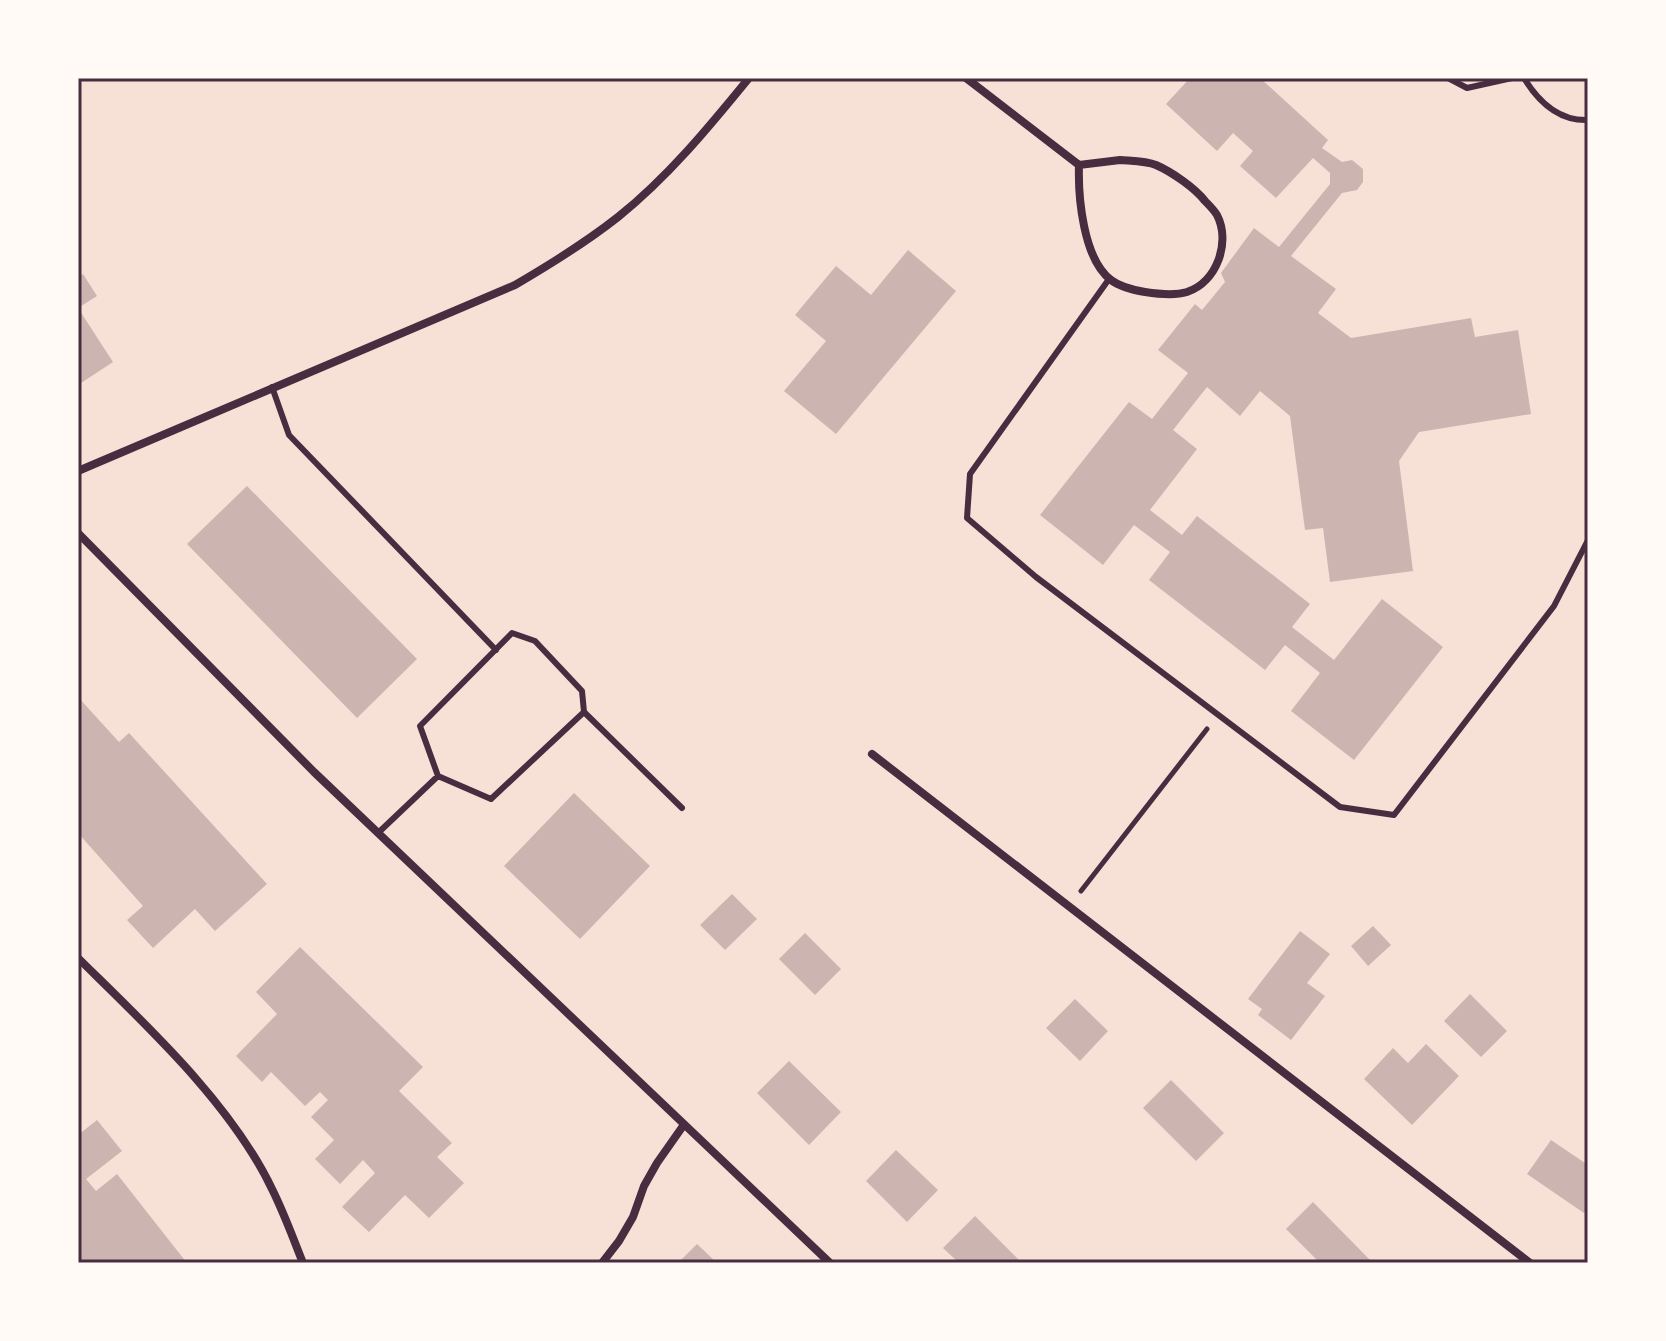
<svg xmlns="http://www.w3.org/2000/svg" width="1666" height="1341" viewBox="0 0 1666 1341" font-family="'Open Sans',sans-serif">
	<rect width="100%" height="100%" fill="#f7e1d7"/>
	<!-- building -->
	<path fill="#ccb4b1" d="M 1190,78 L 1260,78 L 1328,140 L 1322,148 L 1342,162 L 1352,160 L 1363,169 L 1363,182 L 1357,190 L 1342,193 L 1291,256 L 1336,289 L 1318,313 L 1351,338 L 1471,318 L 1475,337 L 1518,330 L 1531,414 L 1419,432 L 1399,461 L 1413,571 L 1330,582 L 1323,528 L 1305,530 L 1290,416 L 1260,391 L 1240,416 L 1207,387 L 1173,430 L 1197,449 L 1150,510 L 1182,535 L 1197,516 L 1310,604 L 1292,627 L 1334,660 L 1382,599 L 1443,647 L 1354,760 L 1291,711 L 1320,673 L 1285,645 L 1265,670 L 1149,580 L 1170,552 L 1134,525 L 1103,565 L 1040,515 L 1129,402 L 1152,419 L 1188,373 L 1158,350 L 1195,304 L 1202,310 L 1225,282 L 1221,273 L 1254,228 L 1279,247 L 1330,184 L 1330,173 L 1313,158 L 1276,198 L 1240,166 L 1253,151 L 1233,133 L 1217,151 L 1166,104 Z
		M 908,250 L 956,291 L 836,434 L 784,391 L 826,341 L 795,315 L 836,266 L 871,295 Z
		M 83,274 L 97,296 L 78,308 L 113,362 L 78,385 L 78,277 Z
		M 247,486 L 417,659 L 357,718 L 187,544 Z
		M 78,697 L 119,742 L 129,733 L 267,884 L 215,931 L 195,909 L 153,948 L 127,920 L 143,906 L 78,833 L 78,792 L 81,790 L 78,787 Z
		M 574,793 L 650,866 L 580,939 L 504,866 Z
		M 732,894 L 757,919 L 725,950 L 700,925 Z
		M 1373,926 L 1391,945 L 1368,966 L 1351,946 Z
		M 1300,931 L 1330,954 L 1307,983 L 1325,996 L 1291,1040 L 1258,1015 L 1262,1009 L 1248,999 Z
		M 805,933 L 841,969 L 815,995 L 779,959 Z
		M 300,947 L 423,1067 L 399,1091 L 452,1143 L 437,1157 L 464,1183 L 429,1218 L 405,1195 L 369,1232 L 342,1207 L 375,1173 L 363,1160 L 340,1184 L 315,1159 L 334,1140 L 311,1117 L 328,1100 L 320,1092 L 305,1106 L 271,1072 L 262,1082 L 236,1056 L 277,1014 L 256,992 Z
		M 1470,994 L 1507,1031 L 1481,1057 L 1444,1021 Z
		M 1075,999 L 1108,1031 L 1080,1061 L 1046,1028 Z
		M 1426,1044 L 1459,1076 L 1412,1125 L 1364,1079 L 1393,1048 L 1408,1063 Z
		M 789,1061 L 841,1112 L 809,1145 L 757,1093 Z
		M 1171,1080 L 1224,1133 L 1196,1161 L 1143,1108 Z
		M 97,1120 L 122,1151 L 86,1179 L 96,1191 L 117,1174 L 187,1263 L 78,1263 L 78,1135 Z
		M 1551,1140 L 1588,1165 L 1588,1208 L 1584,1213 L 1527,1174 Z
		M 896,1150 L 938,1190 L 907,1222 L 866,1181 Z
		M 1313,1202 L 1370,1260 L 1367,1263 L 1320,1263 L 1286,1229 Z
		M 975,1216 L 1022,1263 L 959,1263 L 943,1248 Z
		M 697,1244 L 717,1263 L 678,1263 Z"/>
	<g fill="none" stroke-linecap="round" stroke-linejoin="round">
		<!-- path -->
		<path stroke="#4a2c40" stroke-width="5" d="M 1081,891 L 1207,729"/>
		<!-- service -->
		<path stroke="#4a2c40" stroke-width="6" d="M 1448,78 L 1467,88 L 1512,78
			M 1524,78 C 1538,101 1559,121 1588,120
			M 1109,279 L 970,474 L 967,518 L 1036,577 L 1340,807 L 1394,815 L 1554,606 L 1588,540
			M 272,387 L 289,435 L 496,650
			M 584,712 L 491,799 L 438,776 L 420,726 L 512,633 L 535,641 L 582,691 L 584,712 L 682,808
			M 378,833 L 438,776"/>
		<!-- minor -->
		<path stroke="#4a2c40" stroke-width="8" d="M 966,78 L 1079,165
			M 1120,160 C 1131,161 1146,161 1156,165 C 1172,172 1195,188 1205,201 C 1209,205 1214,210 1217,215 C 1231,242 1217,282 1187,292 C 1174,296 1158,294 1145,292 C 1133,290 1120,287 1111,280 C 1083,259 1078,196 1079,165 Z
			M 78,471 L 515,285 C 551,264 585,243 618,217 C 668,177 709,127 749,78
			M 78,533 L 314,772 L 830,1263
			M 872,754 L 1530,1263
			M 78,958 C 145,1024 231,1103 272,1189 C 284,1213 293,1238 303,1263
			M 602,1263 L 619,1241 L 633,1217 L 644,1186 L 657,1163 L 683,1126"/>
	</g>
	<!-- border -->
	<rect width="1666" height="1341" fill="none" stroke="#fffaf5" stroke-width="160"/>
	<rect x="80" y="80" width="1506" height="1181" fill="none" stroke="#4a2c40" stroke-width="3"/>
</svg>
